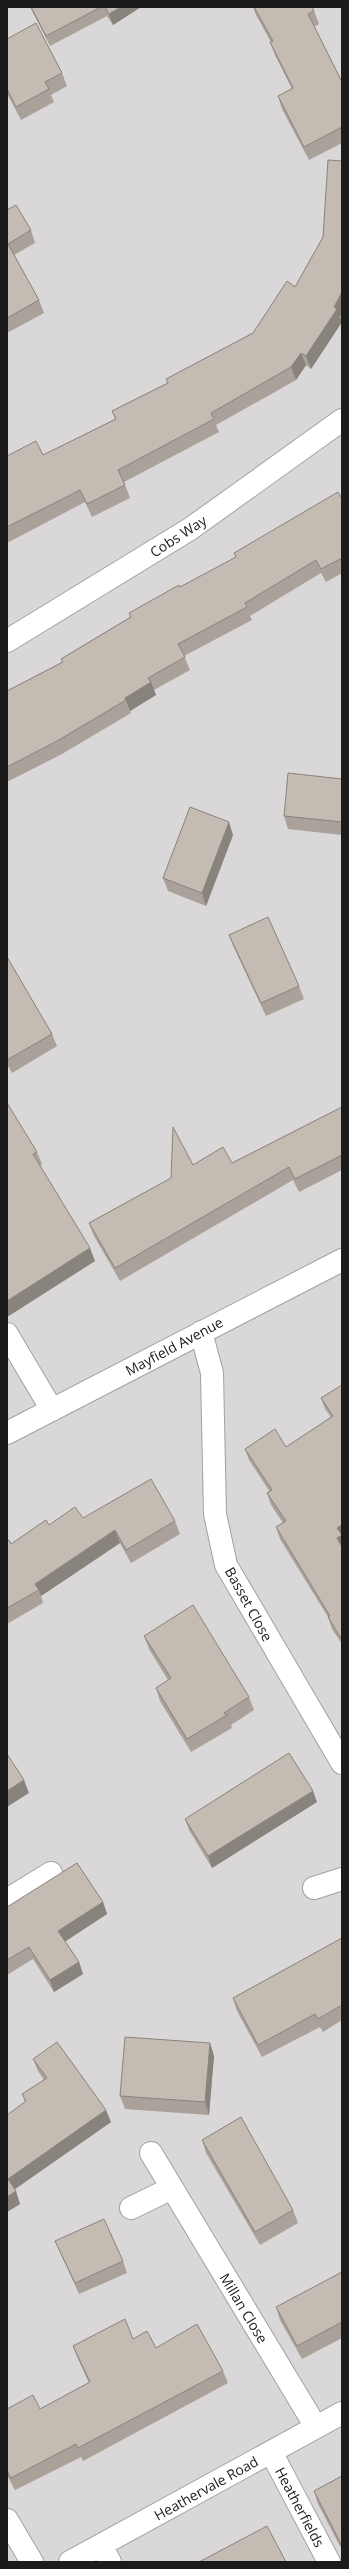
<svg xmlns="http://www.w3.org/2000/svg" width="349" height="2569" viewBox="0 0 349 2569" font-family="'Open Sans',sans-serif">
	<rect width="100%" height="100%" fill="#ede9df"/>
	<!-- residential -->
	<path fill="#d9d7d7" d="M 7,7 L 342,7 L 342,2562 L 7,2562 Z"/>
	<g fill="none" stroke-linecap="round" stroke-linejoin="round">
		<!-- minor casing -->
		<g stroke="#a2a2a2" stroke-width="24">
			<path id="minor" d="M 7,641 L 190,529 L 342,420
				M 201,1332 L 212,1373 L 215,1514 L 226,1565 L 342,1763
				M 7,1334 L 52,1410
				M 7,1433 L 342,1260
				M 314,1888 L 342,1879
				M 7,1900 L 51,1873
				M 151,2153 L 316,2427
				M 131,2208 L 172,2188
				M 271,2452 L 329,2562
				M 7,2520 L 32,2562
				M 101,2545 L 110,2562
				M 70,2562 L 342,2413"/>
		</g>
		<!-- minor -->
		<use href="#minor" stroke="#fff" stroke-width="22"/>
	</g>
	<!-- wall -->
	<path fill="#a9a19a" d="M 30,7 L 141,7 L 113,25 L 107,16 L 50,46 Z
		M 253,7 L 312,7 L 314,11 L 319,24 L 314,27 L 342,82 L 342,143 L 309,160 L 282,109 L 278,96 L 292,89 L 275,55 L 270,42 L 271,42 L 256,15 Z
		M 7,39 L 62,73 L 67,86 L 51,95 L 54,102 L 21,120 L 7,93 Z
		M 342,161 L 342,314 L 340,317 L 342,322 L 311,369 L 306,365 L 296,380 L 216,425 L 219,432 L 124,482 L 130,498 L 92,517 L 85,502 L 7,543 L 7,456 L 43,455 L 115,419 L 112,411 L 168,383 L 166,379 L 253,333 L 295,287 L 323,237 Z
		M 7,210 L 31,230 L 35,243 L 14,255 L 39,300 L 44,313 L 7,333 Z
		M 342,499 L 342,573 L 326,582 L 321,573 L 250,616 L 252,620 L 184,656 L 190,670 L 154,690 L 156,695 L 130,711 L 131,713 L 62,754 L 7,782 L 7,691 L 62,662 L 61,659 L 130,617 L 129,613 L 236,558 L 234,553 Z
		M 342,779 L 342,835 L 288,829 L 284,816 Z
		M 233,835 L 206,906 L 168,891 L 163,878 Z
		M 229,935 L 299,986 L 304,999 L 266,1016 L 234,948 Z
		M 7,957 L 52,1034 L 57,1046 L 12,1073 L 7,1064 Z
		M 7,1103 L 37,1152 L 42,1164 L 40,1166 L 95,1261 L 7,1317 Z
		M 342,1107 L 342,1170 L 299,1192 L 293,1180 L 120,1281 L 94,1236 L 89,1223 L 171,1178 L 193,1165 L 232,1163 Z
		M 342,1385 L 342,1644 L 332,1629 L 328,1617 L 280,1539 L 276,1527 L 283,1523 L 271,1505 L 267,1493 L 270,1492 L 249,1460 L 245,1449 L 286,1447 L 331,1417 L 325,1409 L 321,1398 Z
		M 83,1518 L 175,1521 L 180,1534 L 131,1563 L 120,1543 L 41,1596 L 43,1603 L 7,1624 L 7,1541 L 11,1544 L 49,1525 Z
		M 144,1636 L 249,1697 L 254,1710 L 231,1725 L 232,1728 L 191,1752 L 160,1701 L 156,1688 L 168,1680 L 149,1649 Z
		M 317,1802 L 212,1868 L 189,1830 L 185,1819 Z
		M 103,1902 L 107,1914 L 65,1941 L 79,1962 L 83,1974 L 54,1992 L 33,1959 L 7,1975 L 7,1907 Z
		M 342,1938 L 342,2020 L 323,2032 L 320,2027 L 262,2057 L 237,2011 L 233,1998 Z
		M 210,2043 L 214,2056 L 209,2115 L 125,2109 L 120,2096 Z
		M 33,2059 L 111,2122 L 14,2190 L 20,2204 L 7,2212 L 25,2102 L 22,2094 L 44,2080 L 38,2071 Z
		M 202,2140 L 293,2210 L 298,2223 L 260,2245 L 206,2153 Z
		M 55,2241 L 123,2261 L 127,2273 L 79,2294 L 60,2252 Z
		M 342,2272 L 342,2338 L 302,2359 L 280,2320 L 276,2307 Z
		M 133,2339 L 156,2348 L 223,2371 L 228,2383 L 83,2461 L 81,2457 L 15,2490 L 7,2475 L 7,2409 L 40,2409 L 89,2383 L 78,2359 L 73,2346 Z
		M 342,2476 L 342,2550 L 318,2504 L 314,2491 Z"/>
	<!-- shaded-wall -->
	<path fill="#89837d" d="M 121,7 L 141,7 L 113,25 L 109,14 Z
		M 342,292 L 342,314 L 340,317 L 342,322 L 311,369 L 306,356 Z
		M 301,353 L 306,365 L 296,380 L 291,367 Z
		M 151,682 L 156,695 L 130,711 L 125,698 Z
		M 229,822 L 233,835 L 206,906 L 202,893 Z
		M 90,1248 L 95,1261 L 7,1317 L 7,1301 Z
		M 342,1525 L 342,1548 L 337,1538 L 337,1528 Z
		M 115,1530 L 120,1543 L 41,1596 L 39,1590 L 35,1584 Z
		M 24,1780 L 29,1793 L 7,1807 L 7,1791 Z
		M 313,1791 L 317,1802 L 212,1868 L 208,1856 Z
		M 103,1902 L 107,1914 L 63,1943 L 58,1931 Z
		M 79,1962 L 83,1974 L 54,1992 L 50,1980 Z
		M 210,2043 L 214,2056 L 209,2115 L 205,2102 Z
		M 106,2110 L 111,2122 L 12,2191 L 8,2179 Z
		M 16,2191 L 20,2204 L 7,2212 L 7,2197 Z"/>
	<!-- building -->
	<path fill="#c4bbb3" stroke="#89837d" d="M 31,7 L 101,7 L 46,36 Z
		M 105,7 L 121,7 L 109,14 Z
		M 254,7 L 312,7 L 314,11 L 308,14 L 342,82 L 342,127 L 304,147 L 278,96 L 293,88 L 270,42 L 273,41 Z
		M 36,23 L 62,73 L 45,82 L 49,89 L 16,107 L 7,89 L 7,39 Z
		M 328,160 L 342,161 L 342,292 L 334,307 L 337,309 L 306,356 L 301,353 L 291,367 L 211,413 L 214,419 L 118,470 L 125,485 L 87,504 L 80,490 L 7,527 L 7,456 L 36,441 L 43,455 L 116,419 L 112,411 L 168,383 L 166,379 L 253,333 L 287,281 L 295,287 L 323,237 Z
		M 16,205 L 31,230 L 8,244 L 39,300 L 7,318 L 7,210 Z
		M 338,492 L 342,499 L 342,558 L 321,569 L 316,560 L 245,603 L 247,607 L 178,644 L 185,657 L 148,678 L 151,682 L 125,698 L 126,700 L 57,741 L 7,767 L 7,691 L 63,662 L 61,659 L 131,617 L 129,613 L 179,585 L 180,587 L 236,557 L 234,553 Z
		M 288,773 L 342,779 L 342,822 L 284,816 Z
		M 190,807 L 229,822 L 202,893 L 163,878 Z
		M 268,917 L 299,986 L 261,1003 L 229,935 Z
		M 7,957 L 52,1034 L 7,1060 Z
		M 7,1103 L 37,1152 L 33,1154 L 90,1248 L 7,1301 Z
		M 342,1107 L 342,1155 L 295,1179 L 289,1167 L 115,1268 L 89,1223 L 171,1178 L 173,1127 L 193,1165 L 223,1147 L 232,1163 Z
		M 342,1385 L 342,1525 L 337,1528 L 342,1535 L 337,1538 L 342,1547 L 342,1640 L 328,1617 L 330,1616 L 276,1527 L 286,1521 L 267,1493 L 272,1490 L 245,1449 L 275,1429 L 286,1447 L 333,1416 L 321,1398 Z
		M 151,1479 L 175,1521 L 126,1550 L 115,1530 L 35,1584 L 39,1590 L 7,1608 L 7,1541 L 9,1540 L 11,1544 L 46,1520 L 49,1525 L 75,1507 L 83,1518 Z
		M 193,1605 L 249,1697 L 224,1713 L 227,1715 L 187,1739 L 156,1688 L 171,1678 L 144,1636 Z
		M 289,1753 L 313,1791 L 208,1856 L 185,1819 Z
		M 7,1754 L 24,1780 L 7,1791 Z
		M 77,1863 L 103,1902 L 58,1931 L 79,1962 L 50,1980 L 29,1947 L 7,1960 L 7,1907 Z
		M 342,1938 L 342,2005 L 318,2019 L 315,2014 L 258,2045 L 233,1998 Z
		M 125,2037 L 210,2043 L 205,2102 L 120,2096 Z
		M 57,2042 L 106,2110 L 8,2179 L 16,2191 L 7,2197 L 7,2115 L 26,2101 L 22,2094 L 47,2078 L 33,2059 Z
		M 241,2117 L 293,2210 L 255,2232 L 202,2140 Z
		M 104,2219 L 123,2261 L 75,2283 L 55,2241 Z
		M 342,2272 L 342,2322 L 297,2346 L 276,2307 Z
		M 125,2319 L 133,2339 L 147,2331 L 156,2348 L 197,2324 L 223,2371 L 78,2448 L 76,2444 L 11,2478 L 7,2471 L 7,2409 L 33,2395 L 40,2409 L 90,2382 L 73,2346 Z
		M 342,2476 L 342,2546 L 314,2491 Z
		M 267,2526 L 286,2562 L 199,2562 Z"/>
	<g text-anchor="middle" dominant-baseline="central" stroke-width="3" stroke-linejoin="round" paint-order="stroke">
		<!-- street labels -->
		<g font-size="14" fill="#1b1b1b" stroke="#fff">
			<text transform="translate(178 536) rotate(-33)">Cobs Way</text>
			<text transform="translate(174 1346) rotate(-28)">Mayfield Avenue</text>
			<text transform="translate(249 1604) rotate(61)">Basset Close</text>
			<text transform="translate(244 2308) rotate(59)">Millan Close</text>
			<text transform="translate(206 2488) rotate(-29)">Heathervale Road</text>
			<text transform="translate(300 2507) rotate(62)">Heatherfields</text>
		</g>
	</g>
	<!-- border -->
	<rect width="349" height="2569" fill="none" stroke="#1b1b1b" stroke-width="16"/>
</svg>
